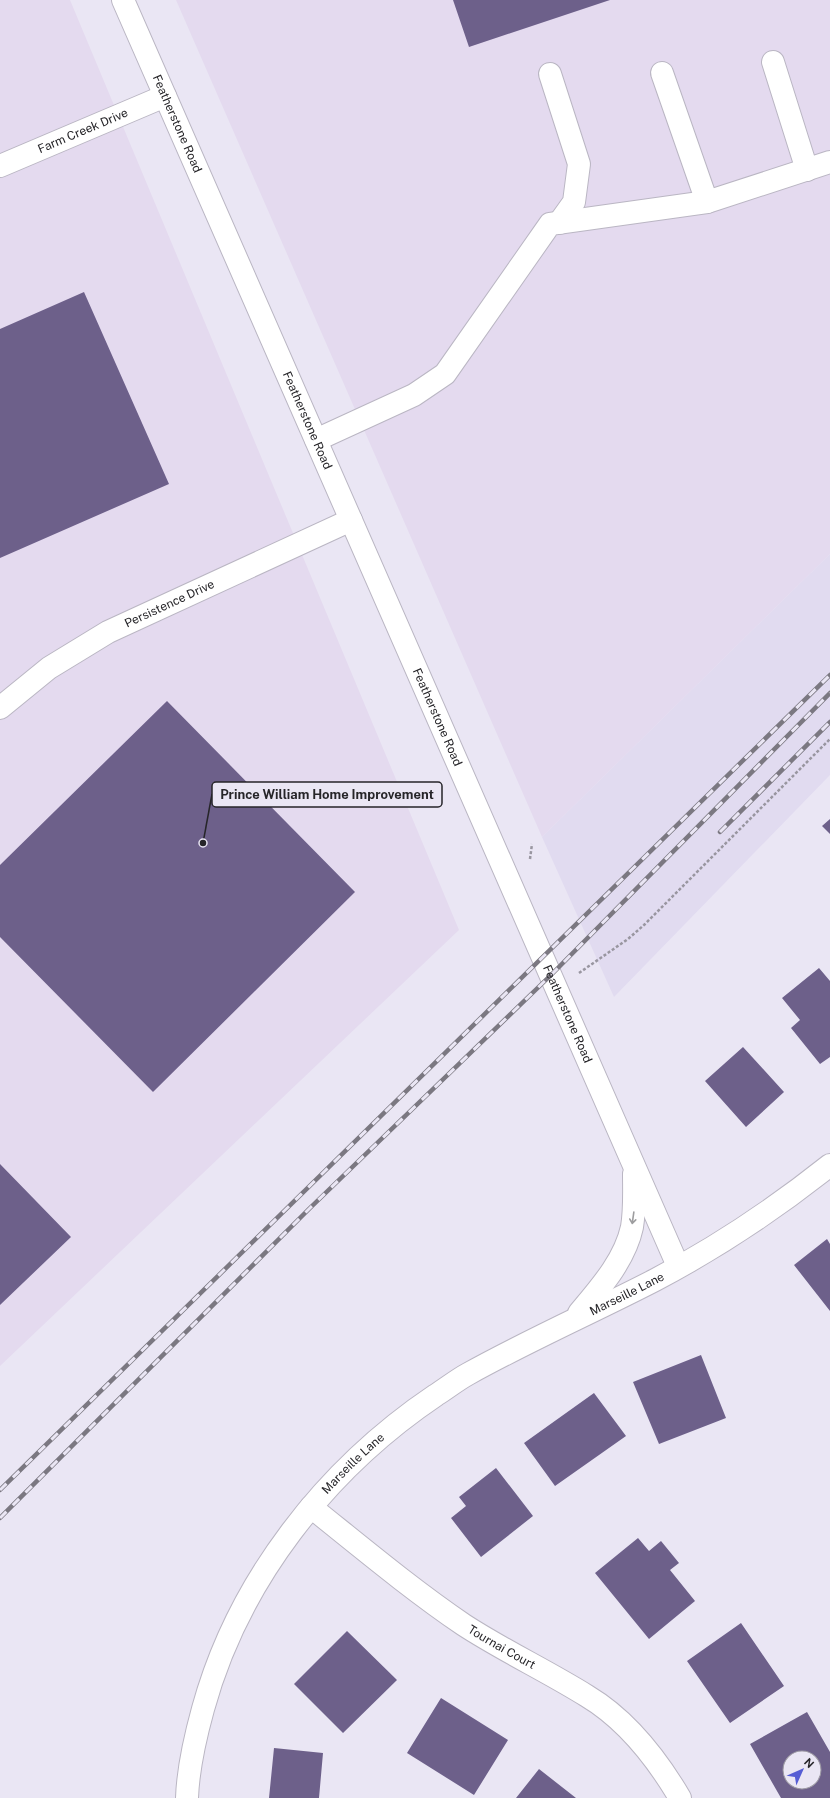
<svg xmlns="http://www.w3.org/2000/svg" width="830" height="1798" viewBox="0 0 830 1798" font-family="'Public Sans',sans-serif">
	<rect width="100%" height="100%" fill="#eae6f4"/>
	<!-- built -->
	<path fill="#e1dbf0" d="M 830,554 L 830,775 L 614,997 L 542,837 Z"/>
	<!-- industrial -->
	<path fill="#e4daef" d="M 0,0 L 70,0 L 459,930 L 0,1366 Z
		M 176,0 L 830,0 L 830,554 L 542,837 Z"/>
	<!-- building -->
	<path fill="#6d608a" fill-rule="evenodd" d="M 453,0 L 610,0 L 469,47 Z
		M 84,292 L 169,484 L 0,558 L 0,329 Z
		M 167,701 L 355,892 L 153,1092 L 0,937 L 0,865 Z
		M 830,819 L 830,834 L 822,826 Z
		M 819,968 L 830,981 L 830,1057 L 820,1064 L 791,1028 L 800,1020 L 782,998 Z
		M 743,1047 L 784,1092 L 746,1127 L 705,1081 Z
		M 0,1164 L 71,1237 L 0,1305 Z
		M 827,1239 L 830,1244 L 830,1311 L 794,1265 Z
		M 701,1355 L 726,1418 L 659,1444 L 633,1382 Z
		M 594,1393 L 626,1436 L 555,1486 L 524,1443 Z
		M 496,1468 L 533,1516 L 481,1557 L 451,1518 L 466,1506 L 459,1497 Z
		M 638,1538 L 649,1551 L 661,1541 L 679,1563 L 670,1570 L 695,1601 L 649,1639 L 595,1573 Z
		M 741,1623 L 784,1686 L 730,1723 L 687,1661 Z
		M 347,1631 L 397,1680 L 343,1733 L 294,1684 Z
		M 441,1698 L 508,1740 L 474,1795 L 407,1753 Z
		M 807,1712 L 830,1752 L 830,1798 L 781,1798 L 750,1744 ZM 790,1758 L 814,1758 L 814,1782 L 790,1782 Z
		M 274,1748 L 323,1753 L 319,1798 L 269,1798 Z
		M 539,1769 L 576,1798 L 516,1798 Z"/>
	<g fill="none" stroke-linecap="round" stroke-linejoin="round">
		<!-- minor casing -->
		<g stroke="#bab6c3" stroke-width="24">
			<g id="minor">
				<path id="s1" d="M 123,0 L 678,1266"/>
				<path d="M 773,62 L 807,170"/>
				<path d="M 662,73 L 707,202"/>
				<path d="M 550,74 L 579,164 L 574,202 L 559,223"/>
				<path id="s2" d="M 0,166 L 165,96"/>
				<path d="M 316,440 L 414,395 L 445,374 L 550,224 L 707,202 L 830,162"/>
				<path id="s3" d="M 0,708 L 49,668 L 108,632 L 351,520"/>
				<path d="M 579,1313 C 600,1288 625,1260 632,1227 C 635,1209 634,1191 634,1174"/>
				<path id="s4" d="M 311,1507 C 361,1547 411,1589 464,1625 C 504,1651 547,1671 587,1696 C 627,1720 657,1759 680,1798"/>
				<path id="s5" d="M 187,1798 C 188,1768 195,1738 203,1709 C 238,1581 326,1469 436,1395 C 447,1388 457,1380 468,1374 C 529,1340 593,1312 655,1280 C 716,1248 776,1208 830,1165"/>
			</g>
		</g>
		<!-- path -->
		<path stroke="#9996a0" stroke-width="2.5" stroke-dasharray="3 2" stroke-linecap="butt" d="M 530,859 L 532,844
			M 579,973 L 628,939 L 644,925 L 830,739"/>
		<!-- minor -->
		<use href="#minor" stroke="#fff" stroke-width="22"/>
		<!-- rail casing -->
		<g stroke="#7b7881" stroke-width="4.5">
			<path id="rail" d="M 720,832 L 830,722
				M 0,1490 L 830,675
				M 0,1518 L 310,1208 L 551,975 L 830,693"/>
		</g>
		<!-- rail -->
		<use href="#rail" stroke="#eae6f4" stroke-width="3" stroke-dasharray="9" stroke-linecap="butt"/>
	</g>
	<!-- one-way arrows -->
	<defs><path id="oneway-shaft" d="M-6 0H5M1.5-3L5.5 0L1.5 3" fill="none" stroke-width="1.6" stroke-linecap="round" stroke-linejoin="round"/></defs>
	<use stroke="#9d9d9f" href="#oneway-shaft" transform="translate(633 1218) rotate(98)"/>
	<g text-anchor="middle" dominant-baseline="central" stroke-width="4" stroke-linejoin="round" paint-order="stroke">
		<!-- street labels -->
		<g font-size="12" fill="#262529" stroke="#eae6f4">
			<text stroke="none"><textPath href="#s1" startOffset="135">Featherstone Road</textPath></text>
			<text stroke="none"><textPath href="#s2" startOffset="90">Farm Creek Drive</textPath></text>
			<text stroke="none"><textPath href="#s1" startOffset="459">Featherstone Road</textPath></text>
			<text stroke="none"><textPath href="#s3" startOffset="200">Persistence Drive</textPath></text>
			<text stroke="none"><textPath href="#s1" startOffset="783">Featherstone Road</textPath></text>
			<text stroke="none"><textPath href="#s1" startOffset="1107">Featherstone Road</textPath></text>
			<text stroke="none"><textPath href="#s5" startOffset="706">Marseille Lane</textPath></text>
			<text stroke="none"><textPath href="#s5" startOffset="382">Marseille Lane</textPath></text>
			<text stroke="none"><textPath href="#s4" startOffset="237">Tournai Court</textPath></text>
		</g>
	</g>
	<!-- callouts -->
	<path fill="none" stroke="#262529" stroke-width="1.5" d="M203 843L212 794"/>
	<circle fill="#262529" stroke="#eae6f4" stroke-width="1.5" cx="203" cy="843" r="4"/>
	<rect fill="#eae6f4" stroke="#262529" stroke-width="1.5" x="212" y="782" width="230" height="25" rx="4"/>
	<g font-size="13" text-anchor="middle" font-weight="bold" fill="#262529">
		<text x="327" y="799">Prince William Home Improvement</text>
	</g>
	<!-- north arrow -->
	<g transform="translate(802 1770) rotate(45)"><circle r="19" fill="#eae6f4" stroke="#9c99a3"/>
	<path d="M0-3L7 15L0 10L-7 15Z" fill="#565dd4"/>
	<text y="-6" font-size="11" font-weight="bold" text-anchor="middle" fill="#262529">N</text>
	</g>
</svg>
